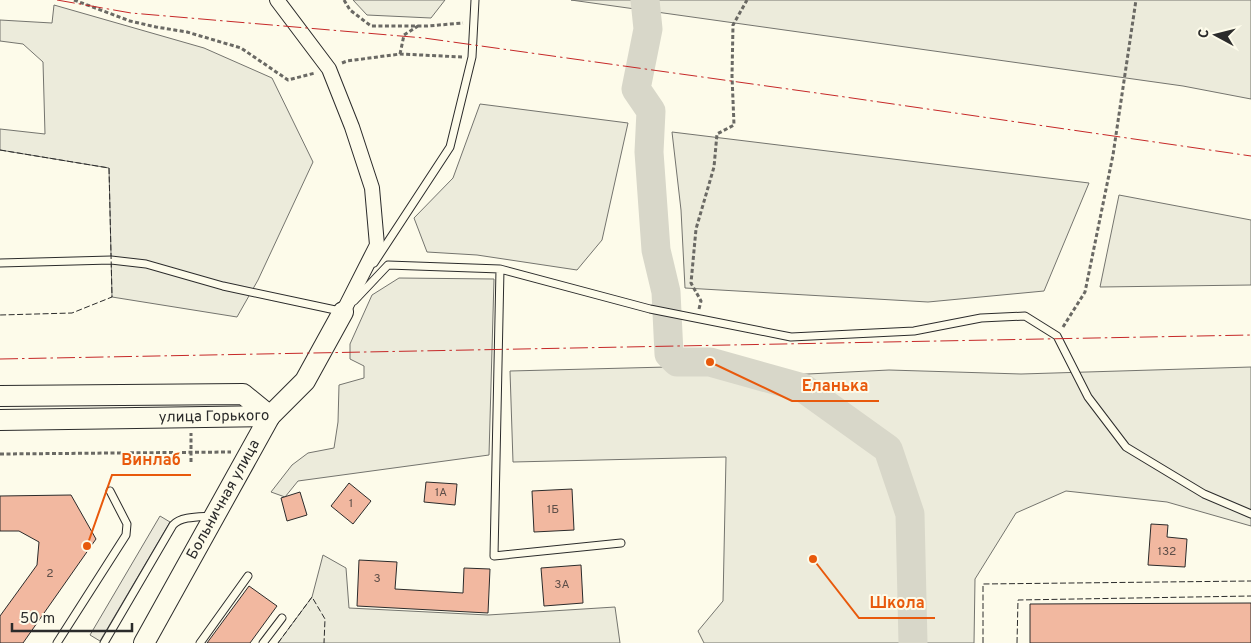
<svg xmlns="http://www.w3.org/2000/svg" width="1251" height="643" viewBox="0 0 1251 643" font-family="Overpass,sans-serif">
	<rect width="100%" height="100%" fill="#fdfbea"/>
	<!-- green -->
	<path fill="#ecebdb" stroke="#74746e" d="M 353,0 L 445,0 L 431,18 L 367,15 Z
		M 571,0 L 1251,0 L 1251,99 L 1183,86 Z
		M 54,5 L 204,48 L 272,78 L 313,162 L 258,280 L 237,317 L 112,297 L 109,168 L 0,150 L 0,129 L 45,134 L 43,62 L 23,44 L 0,41 L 0,20 L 52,23 Z
		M 480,104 L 628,123 L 602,240 L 577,270 L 477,255 L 427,252 L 414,218 L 453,178 Z
		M 672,132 L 1089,183 L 1044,291 L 928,302 L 685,288 L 681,210 Z
		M 1119,195 L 1251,220 L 1251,285 L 1100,287 Z
		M 399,278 L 494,279 L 489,455 L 298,481 L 285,497 L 271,492 L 292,465 L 308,453 L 334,448 L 338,422 L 339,385 L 364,378 L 364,366 L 350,359 L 350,344 L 372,295 Z
		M 667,367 L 747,377 L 889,370 L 1021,374 L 1251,367 L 1251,526 L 1167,502 L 1066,491 L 1016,513 L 975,579 L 974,643 L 704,643 L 698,631 L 723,601 L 726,457 L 513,462 L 510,371 Z
		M 323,555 L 346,568 L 349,608 L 488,615 L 615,607 L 620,643 L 278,643 L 312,597 Z"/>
	<!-- parking -->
	<path fill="#eceadb" stroke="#74746e" d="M 160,516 L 170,522 L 100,641 L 90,635 Z"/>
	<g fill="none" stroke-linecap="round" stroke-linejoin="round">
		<!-- river -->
		<path stroke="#d8d7c9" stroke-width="29" d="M 645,0 L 648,29 L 636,89 L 651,111 L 649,152 L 656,250 L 666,292 L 669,354 L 677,362 L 710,362 L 803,388 L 888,449 L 910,514 L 913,643"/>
	</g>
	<!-- building -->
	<path fill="#f2b8a0" stroke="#2b2b2b" d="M 426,482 L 457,484 L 455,505 L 424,502 Z
		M 349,483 L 371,501 L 353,524 L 331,506 Z
		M 572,489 L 574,530 L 534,532 L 532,491 Z
		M 300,492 L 307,515 L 287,521 L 281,498 Z
		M 71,495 L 96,539 L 23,643 L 0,643 L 0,616 L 37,565 L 39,542 L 19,531 L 0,531 L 0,496 Z
		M 1151,524 L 1168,525 L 1167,537 L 1187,539 L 1185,567 L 1148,565 Z
		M 359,560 L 397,562 L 395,589 L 463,593 L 464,568 L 490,569 L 488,613 L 357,606 Z
		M 581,565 L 583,603 L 544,606 L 541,568 Z
		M 249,586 L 277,606 L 250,643 L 207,643 Z
		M 1251,603 L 1251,643 L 1030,643 L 1030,604 Z"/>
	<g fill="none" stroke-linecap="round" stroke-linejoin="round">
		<!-- service casing -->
		<g stroke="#2b2b2b" stroke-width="9">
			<path id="service" d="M 0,263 L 111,260 L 146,264 L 223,286 L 340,311
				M 374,263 L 450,147 L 472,57 L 475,0
				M 500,269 L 494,556 L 621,543
				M 354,301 L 388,265 L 500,269 L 650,309 L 791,337 L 914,331 L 981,318 L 1025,316 L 1057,336 L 1088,397 L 1126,447 L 1204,494 L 1251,514
				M 57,643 L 126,535 L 127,524 L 110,491
				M 104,643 L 173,525 C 181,516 200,517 212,516
				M 200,643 L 248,576
				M 263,643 L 282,618"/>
		</g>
		<!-- minor casing -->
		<g stroke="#2b2b2b" stroke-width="16">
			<path id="minor" d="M 277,0 L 329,69 L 352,127 L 372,188 L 377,245 L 343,312"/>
		</g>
		<!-- secondary casing -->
		<g stroke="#2b2b2b" stroke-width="22">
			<g id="secondary">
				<path d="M 0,396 L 243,394 L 270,416"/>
				<path id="s1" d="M 0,420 L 270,416"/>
				<path id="s2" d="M 144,643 L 270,416 L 305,381 L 343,312"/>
			</g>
		</g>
		<!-- path -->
		<path stroke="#6a6964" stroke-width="3" stroke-dasharray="4 2.5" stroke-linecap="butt" d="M 74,0 L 130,21 L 156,27 L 187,32 L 241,48 L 288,80 L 315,73
			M 344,0 L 350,10 L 371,26 L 427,26 L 463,23
			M 400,54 L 404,35 L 418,26
			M 342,63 L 347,61 L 400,54 L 462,57
			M 699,309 L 701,301 L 691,283 L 696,229 L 714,167 L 717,134 L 734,125 L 732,76 L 733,25 L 747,0
			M 1063,327 L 1085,292 L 1113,155 L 1136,0
			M 0,454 L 231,452
			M 191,462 L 191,433"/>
		<!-- service -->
		<use href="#service" stroke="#fdfbea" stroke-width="7"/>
		<!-- minor -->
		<use href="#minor" stroke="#fdfbea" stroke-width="14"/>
		<!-- secondary -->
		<use href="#secondary" stroke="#fdfbea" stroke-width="20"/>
		<!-- fence -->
		<path stroke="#2b2b2b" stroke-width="1" stroke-dasharray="6 2.5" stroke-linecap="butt" d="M 0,150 L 109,168 L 112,297 L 72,313 L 0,315
			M 278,643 L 312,597 L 325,619 L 324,643
			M 983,643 L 983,584 L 1251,581
			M 1017,643 L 1018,600 L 1251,596"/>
		<!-- power -->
		<path stroke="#c62828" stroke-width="1" stroke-dasharray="18 4 2.5 4" stroke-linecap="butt" d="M 57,0 L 131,13 L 424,38 L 838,96 L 1251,156
			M 0,359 L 1251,335"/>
	</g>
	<g text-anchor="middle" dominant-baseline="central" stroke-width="4" stroke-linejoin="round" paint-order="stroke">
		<!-- number labels -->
		<g font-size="12" fill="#5d4e48">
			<text x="441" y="493">1А</text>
			<text x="351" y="504">1</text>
			<text x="553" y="510">1Б</text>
			<text x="1167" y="552">132</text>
			<text x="50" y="574">2</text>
			<text x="377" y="579">3</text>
			<text x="562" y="585">3А</text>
		</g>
		<!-- street labels -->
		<g font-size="15" fill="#2b2b2b" stroke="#fdfbea">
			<text stroke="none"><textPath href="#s1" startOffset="214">улица Горького</textPath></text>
			<text stroke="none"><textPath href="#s2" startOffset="164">Больничная улица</textPath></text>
		</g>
	</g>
	<!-- callouts -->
	<path fill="none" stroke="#e8590c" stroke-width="2" d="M710 362L792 401H879M87 546L112 475H191M813 559L859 618H935"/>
	<g fill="#e8590c" stroke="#fdfbea" stroke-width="2">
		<circle cx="710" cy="362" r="5"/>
		<circle cx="87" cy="546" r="5"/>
		<circle cx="813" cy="559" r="5"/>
	</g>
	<g font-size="16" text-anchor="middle" font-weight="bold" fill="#e8590c" stroke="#fdfbea" stroke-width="4" stroke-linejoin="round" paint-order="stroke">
		<text x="835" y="391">Еланька</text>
		<text x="151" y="465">Винлаб</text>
		<text x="897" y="608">Школа</text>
	</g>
	<!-- north arrow -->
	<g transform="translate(1216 35) rotate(277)" stroke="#fdfbea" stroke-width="4" paint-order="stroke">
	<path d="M0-4L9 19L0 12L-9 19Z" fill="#2b2b2b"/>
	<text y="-8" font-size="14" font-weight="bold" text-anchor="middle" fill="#2b2b2b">С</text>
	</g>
	<!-- scale -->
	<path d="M12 623v8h120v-8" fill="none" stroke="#2b2b2b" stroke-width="2.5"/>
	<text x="20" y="623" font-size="15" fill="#2b2b2b" stroke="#fdfbea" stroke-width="4" paint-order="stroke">50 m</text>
</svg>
